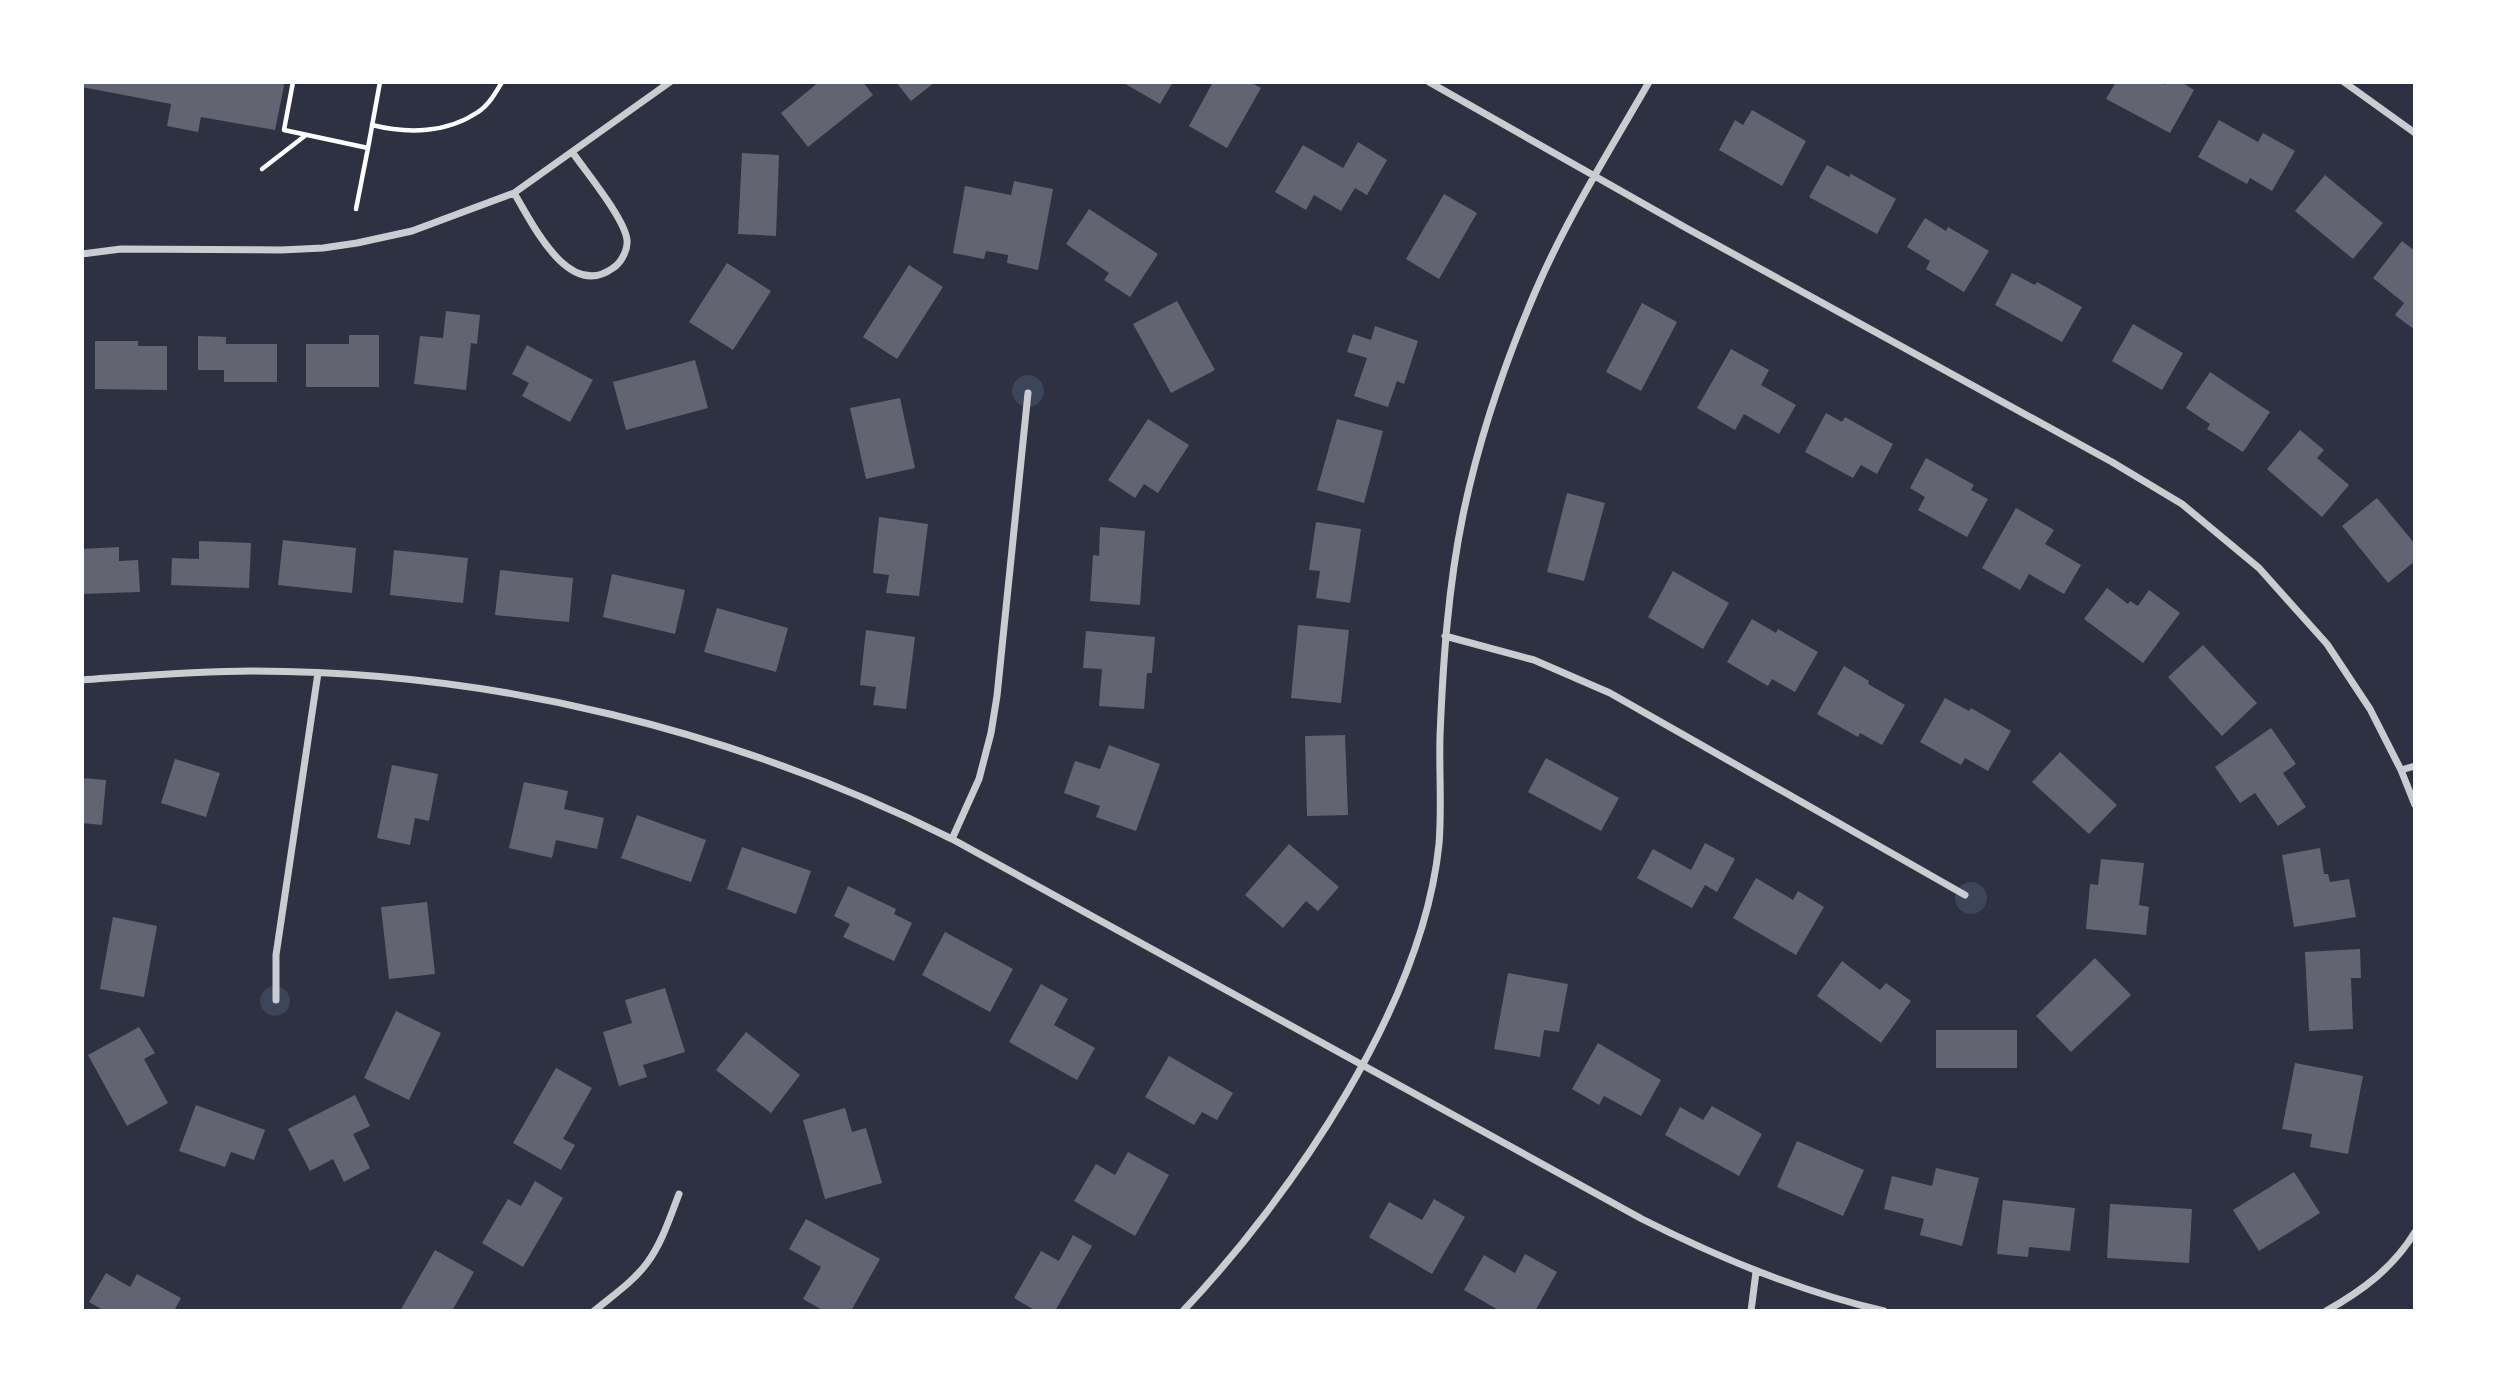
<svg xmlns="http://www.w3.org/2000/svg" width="2497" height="1393" viewBox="0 0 2497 1393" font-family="Jost,sans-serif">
	<rect width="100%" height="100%" fill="#2d3142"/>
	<!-- green -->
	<path fill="#3c4559" d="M1012 391a16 16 0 1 1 32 0a16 16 0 1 1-32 0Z
		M1955 898a16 16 0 1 1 32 0a16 16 0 1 1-32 0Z
		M260 1001a15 15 0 1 1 30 0a15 15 0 1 1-30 0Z"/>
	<!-- building -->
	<path fill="#626471" d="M 82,82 L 283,82 L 284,86 L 275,130 L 201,117 L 198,132 L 167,126 L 171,104 L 82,87 Z
		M 819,82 L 863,82 L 873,95 L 808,147 L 781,113 Z
		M 896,82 L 935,82 L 911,101 Z
		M 1122,82 L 1173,82 L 1160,104 Z
		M 1213,82 L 1250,82 L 1261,88 L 1227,148 L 1189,126 Z
		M 2116,82 L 2160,82 L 2165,85 L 2167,82 L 2181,82 L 2194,90 L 2170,133 L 2106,99 Z
		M 1752,110 L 1806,141 L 1782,186 L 1719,150 L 1735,120 L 1743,125 Z
		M 2219,120 L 2258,142 L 2263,133 L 2295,151 L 2272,191 L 2250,178 L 2247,184 L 2198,157 Z
		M 1358,142 L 1387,160 L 1367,195 L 1355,188 L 1341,211 L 1314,195 L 1306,210 L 1275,192 L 1303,145 L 1343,168 Z
		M 742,153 L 779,155 L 776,236 L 738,234 Z
		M 1827,165 L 1849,177 L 1851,174 L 1896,199 L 1877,234 L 1809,197 Z
		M 2325,175 L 2383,223 L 2353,259 L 2295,211 Z
		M 1014,181 L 1053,189 L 1038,270 L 1007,263 L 1008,255 L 986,251 L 984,259 L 953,253 L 965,186 L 1011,195 Z
		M 1444,194 L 1477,213 L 1439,279 L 1406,259 Z
		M 1089,209 L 1158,254 L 1130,297 L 1104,280 L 1109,273 L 1066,244 Z
		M 1925,218 L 1946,231 L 1948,227 L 1989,251 L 1964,292 L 1926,269 L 1930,261 L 1907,247 Z
		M 2402,241 L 2415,251 L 2415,330 L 2395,315 L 2404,303 L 2373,278 Z
		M 727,263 L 771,291 L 733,350 L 689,322 Z
		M 909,265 L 943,287 L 897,359 L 863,337 Z
		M 2012,273 L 2035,285 L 2037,282 L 2082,307 L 2062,342 L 1995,305 Z
		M 1177,301 L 1215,370 L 1171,393 L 1133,324 Z
		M 1642,303 L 1677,322 L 1641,391 L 1606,372 Z
		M 446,311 L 480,315 L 477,344 L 471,343 L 466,390 L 414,384 L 420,336 L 443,338 Z
		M 2133,324 L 2183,353 L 2162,390 L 2112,361 Z
		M 1375,326 L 1418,341 L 1404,384 L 1397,381 L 1388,407 L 1354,396 L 1367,358 L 1347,352 L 1353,334 L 1371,340 Z
		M 349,335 L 379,335 L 379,387 L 306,387 L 306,344 L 349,344 Z
		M 198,336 L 226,337 L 226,344 L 277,344 L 277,382 L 224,382 L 224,370 L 198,370 Z
		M 95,341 L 138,341 L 138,346 L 167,346 L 167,390 L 95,389 Z
		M 527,345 L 593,380 L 570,422 L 522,396 L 529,383 L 512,374 Z
		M 1731,349 L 1769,370 L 1761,385 L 1796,405 L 1779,434 L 1744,414 L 1735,430 L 1697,408 Z
		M 695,360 L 708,408 L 626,430 L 613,382 Z
		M 2210,372 L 2270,412 L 2243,452 L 2207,429 L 2210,424 L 2186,408 Z
		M 900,398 L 915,468 L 866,479 L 850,408 Z
		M 1826,413 L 1842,422 L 1845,417 L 1893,444 L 1877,474 L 1861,465 L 1853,478 L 1805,452 Z
		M 1148,419 L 1189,445 L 1158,493 L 1144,484 L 1135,498 L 1108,480 Z
		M 1337,419 L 1383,431 L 1364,503 L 1317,490 Z
		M 2300,430 L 2324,450 L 2317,458 L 2349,485 L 2322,517 L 2267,469 Z
		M 1926,458 L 1974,485 L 1971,490 L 1988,499 L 1967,537 L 1918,510 L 1925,497 L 1910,488 Z
		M 1567,493 L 1605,503 L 1584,581 L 1547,572 Z
		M 2377,498 L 2415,544 L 2415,561 L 2388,583 L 2342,526 Z
		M 2016,508 L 2054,530 L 2045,544 L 2081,565 L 2064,594 L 2029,574 L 2020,590 L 1982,568 Z
		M 879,517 L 928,524 L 919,596 L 886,593 L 889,575 L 873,573 Z
		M 1316,522 L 1361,529 L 1350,603 L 1316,598 L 1320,571 L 1309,570 Z
		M 1100,527 L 1145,531 L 1140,605 L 1090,601 L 1093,555 L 1099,556 Z
		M 283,540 L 356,548 L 352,593 L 278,585 Z
		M 199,541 L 251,543 L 249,588 L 171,585 L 172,558 L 199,559 Z
		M 119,547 L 119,561 L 138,560 L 140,592 L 82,594 L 82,549 Z
		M 394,550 L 468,558 L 463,603 L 390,595 Z
		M 500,570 L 573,578 L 569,622 L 495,615 Z
		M 1673,571 L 1729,603 L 1703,649 L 1648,617 Z
		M 612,574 L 685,590 L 675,634 L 603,617 Z
		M 2107,588 L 2128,604 L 2130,601 L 2138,606 L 2149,590 L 2180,613 L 2143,663 L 2084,619 Z
		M 717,608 L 788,628 L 776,672 L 704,652 Z
		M 1752,619 L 1776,633 L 1778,629 L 1818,652 L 1795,692 L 1772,679 L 1768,686 L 1727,662 Z
		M 1298,625 L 1349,630 L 1341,703 L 1291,698 Z
		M 866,630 L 915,637 L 906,709 L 873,705 L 876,687 L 860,685 Z
		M 1086,631 L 1155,637 L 1152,673 L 1147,673 L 1144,709 L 1099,706 L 1102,669 L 1083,668 Z
		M 2203,645 L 2257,703 L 2222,736 L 2168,677 Z
		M 1844,666 L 1869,681 L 1868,684 L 1905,705 L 1882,745 L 1860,733 L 1858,737 L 1817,714 Z
		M 1945,698 L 1969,711 L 1971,708 L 2011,731 L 1988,771 L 1965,758 L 1961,765 L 1920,742 Z
		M 2271,728 L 2296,764 L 2283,773 L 2306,807 L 2278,826 L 2255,793 L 2240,803 L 2215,767 Z
		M 1345,735 L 1348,815 L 1307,816 L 1305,736 Z
		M 1109,745 L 1160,764 L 1136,831 L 1096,817 L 1100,806 L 1064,793 L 1075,761 L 1100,769 Z
		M 2060,752 L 2117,805 L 2089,834 L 2032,782 Z
		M 1546,758 L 1619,798 L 1601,831 L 1528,792 Z
		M 175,759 L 220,773 L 206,817 L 161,803 Z
		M 392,765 L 438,774 L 429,821 L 415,818 L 410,845 L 377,838 Z
		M 82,778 L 106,780 L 102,825 L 82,823 Z
		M 524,782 L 568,791 L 564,809 L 604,818 L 597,849 L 556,840 L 552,858 L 509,848 Z
		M 637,815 L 706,840 L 691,882 L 621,858 Z
		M 1705,843 L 1735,859 L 1717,892 L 1705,885 L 1692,908 L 1637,878 L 1653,849 L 1691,870 Z
		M 1289,844 L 1339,887 L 1318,911 L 1306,901 L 1283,928 L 1245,895 Z
		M 742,847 L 811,871 L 796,914 L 727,889 Z
		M 2320,848 L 2324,874 L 2328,874 L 2330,882 L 2349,879 L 2356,917 L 2294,927 L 2282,855 Z
		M 2101,859 L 2144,863 L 2139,905 L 2149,907 L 2146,935 L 2086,929 L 2090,884 L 2098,885 Z
		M 1756,878 L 1793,900 L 1798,891 L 1824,907 L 1796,955 L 1733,918 Z
		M 848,886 L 896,909 L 894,914 L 912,923 L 894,961 L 843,937 L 850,924 L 834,916 Z
		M 427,902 L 435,974 L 389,979 L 381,907 Z
		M 113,917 L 157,926 L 144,997 L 100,989 Z
		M 945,932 L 1013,969 L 990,1012 L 922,975 Z
		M 2360,949 L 2361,978 L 2351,978 L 2353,1029 L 2309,1031 L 2305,952 Z
		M 2095,958 L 2131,995 L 2071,1052 L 2036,1016 Z
		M 1842,961 L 1880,990 L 1886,983 L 1911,1001 L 1881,1043 L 1817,996 Z
		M 1508,973 L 1568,984 L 1559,1032 L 1544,1030 L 1540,1057 L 1494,1049 Z
		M 1041,984 L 1068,999 L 1054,1025 L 1095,1048 L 1077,1080 L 1009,1042 Z
		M 665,988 L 685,1052 L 643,1065 L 647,1077 L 619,1086 L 603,1032 L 632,1023 L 625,1000 Z
		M 396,1011 L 441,1033 L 409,1100 L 364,1078 Z
		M 139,1027 L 155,1053 L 144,1059 L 168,1103 L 127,1126 L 88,1055 Z
		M 1936,1030 L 2017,1030 L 2017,1068 L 1936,1068 Z
		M 746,1032 L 800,1075 L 771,1113 L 716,1070 Z
		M 1598,1043 L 1661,1080 L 1641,1116 L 1604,1096 L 1599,1105 L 1572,1089 Z
		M 1169,1056 L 1233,1093 L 1217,1120 L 1202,1112 L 1194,1125 L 1145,1097 Z
		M 2295,1063 L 2363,1076 L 2348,1154 L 2310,1147 L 2312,1134 L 2282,1129 Z
		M 556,1068 L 592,1088 L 563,1139 L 575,1145 L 561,1170 L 513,1143 Z
		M 355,1095 L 370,1126 L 353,1134 L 370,1168 L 344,1182 L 333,1159 L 310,1171 L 288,1129 Z
		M 196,1105 L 265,1130 L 254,1160 L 231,1152 L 225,1167 L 179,1151 Z
		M 1712,1106 L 1762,1134 L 1739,1176 L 1665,1135 L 1680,1107 L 1703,1120 Z
		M 845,1108 L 852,1132 L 866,1128 L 882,1183 L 825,1199 L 803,1120 Z
		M 1797,1141 L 1864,1170 L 1843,1216 L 1777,1187 Z
		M 1128,1152 L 1169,1175 L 1135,1236 L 1074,1201 L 1096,1164 L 1115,1175 Z
		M 1936,1168 L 1979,1178 L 1962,1246 L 1920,1235 L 1924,1219 L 1884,1209 L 1892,1176 L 1932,1186 Z
		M 2294,1172 L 2320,1213 L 2259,1251 L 2233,1210 Z
		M 535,1181 L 563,1198 L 523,1267 L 482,1243 L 508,1199 L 521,1206 Z
		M 1434,1199 L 1465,1217 L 1432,1274 L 1369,1237 L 1389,1202 L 1422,1220 Z
		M 2003,1200 L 2075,1208 L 2070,1251 L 2029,1247 L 2028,1257 L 1997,1254 Z
		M 2110,1204 L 2192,1209 L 2189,1263 L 2107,1258 Z
		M 806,1219 L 880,1259 L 851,1311 L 824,1311 L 803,1299 L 821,1267 L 789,1249 Z
		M 1073,1235 L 1092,1246 L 1055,1311 L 1036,1311 L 1014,1298 L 1041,1251 L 1059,1261 Z
		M 435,1250 L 474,1272 L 452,1311 L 400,1311 Z
		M 1525,1254 L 1557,1272 L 1535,1311 L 1500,1311 L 1464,1290 L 1484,1255 L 1515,1273 Z
		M 106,1273 L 130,1287 L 137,1274 L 181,1298 L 174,1311 L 105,1311 L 89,1302 Z"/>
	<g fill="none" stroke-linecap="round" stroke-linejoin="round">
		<!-- path -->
		<path stroke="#fff" stroke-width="4.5" d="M 293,82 L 284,130 L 368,148 L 380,82
			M 372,125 C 408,134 447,133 478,112 C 489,105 496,92 502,82
			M 262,169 L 306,135
			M 356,209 L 368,148"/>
		<!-- minor -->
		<path stroke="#caccd0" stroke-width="7" d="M 1429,82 L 1688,229 L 2112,462 L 2182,504 L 2259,568 L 2327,644 L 2370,709 L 2401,770 L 2415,805
			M 2344,82 L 2415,133
			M 514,193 C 532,222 568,301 613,268 C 621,263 628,250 627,240 C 625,219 586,172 573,153
			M 82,254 L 121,249 L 281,250 L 323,248 L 357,243 L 412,231 L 514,193 L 670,82
			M 1445,636 L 1534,660 L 1610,693 L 1965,895
			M 82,680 C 138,676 195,671 252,671 C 493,671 737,731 952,839 L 1642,1219 C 1719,1258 1798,1291 1884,1311
			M 2401,770 L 2415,766
			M 952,839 L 979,779 L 991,733 L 997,696 L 1028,393
			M 276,1000 L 276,955 L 318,673
			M 594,1311 C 612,1296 633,1282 647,1263 C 662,1243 670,1217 679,1194
			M 1183,1311 C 1292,1196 1423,1004 1439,844 C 1442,808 1439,772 1440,736 C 1443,662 1448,588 1463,515 C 1479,438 1505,362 1536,290 C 1567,218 1610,150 1649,82
			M 1751,1311 L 1756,1272
			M 2326,1311 C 2362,1291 2393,1268 2415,1232"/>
	</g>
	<!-- border -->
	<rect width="2497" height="1393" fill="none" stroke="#ffffff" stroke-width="168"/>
</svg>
